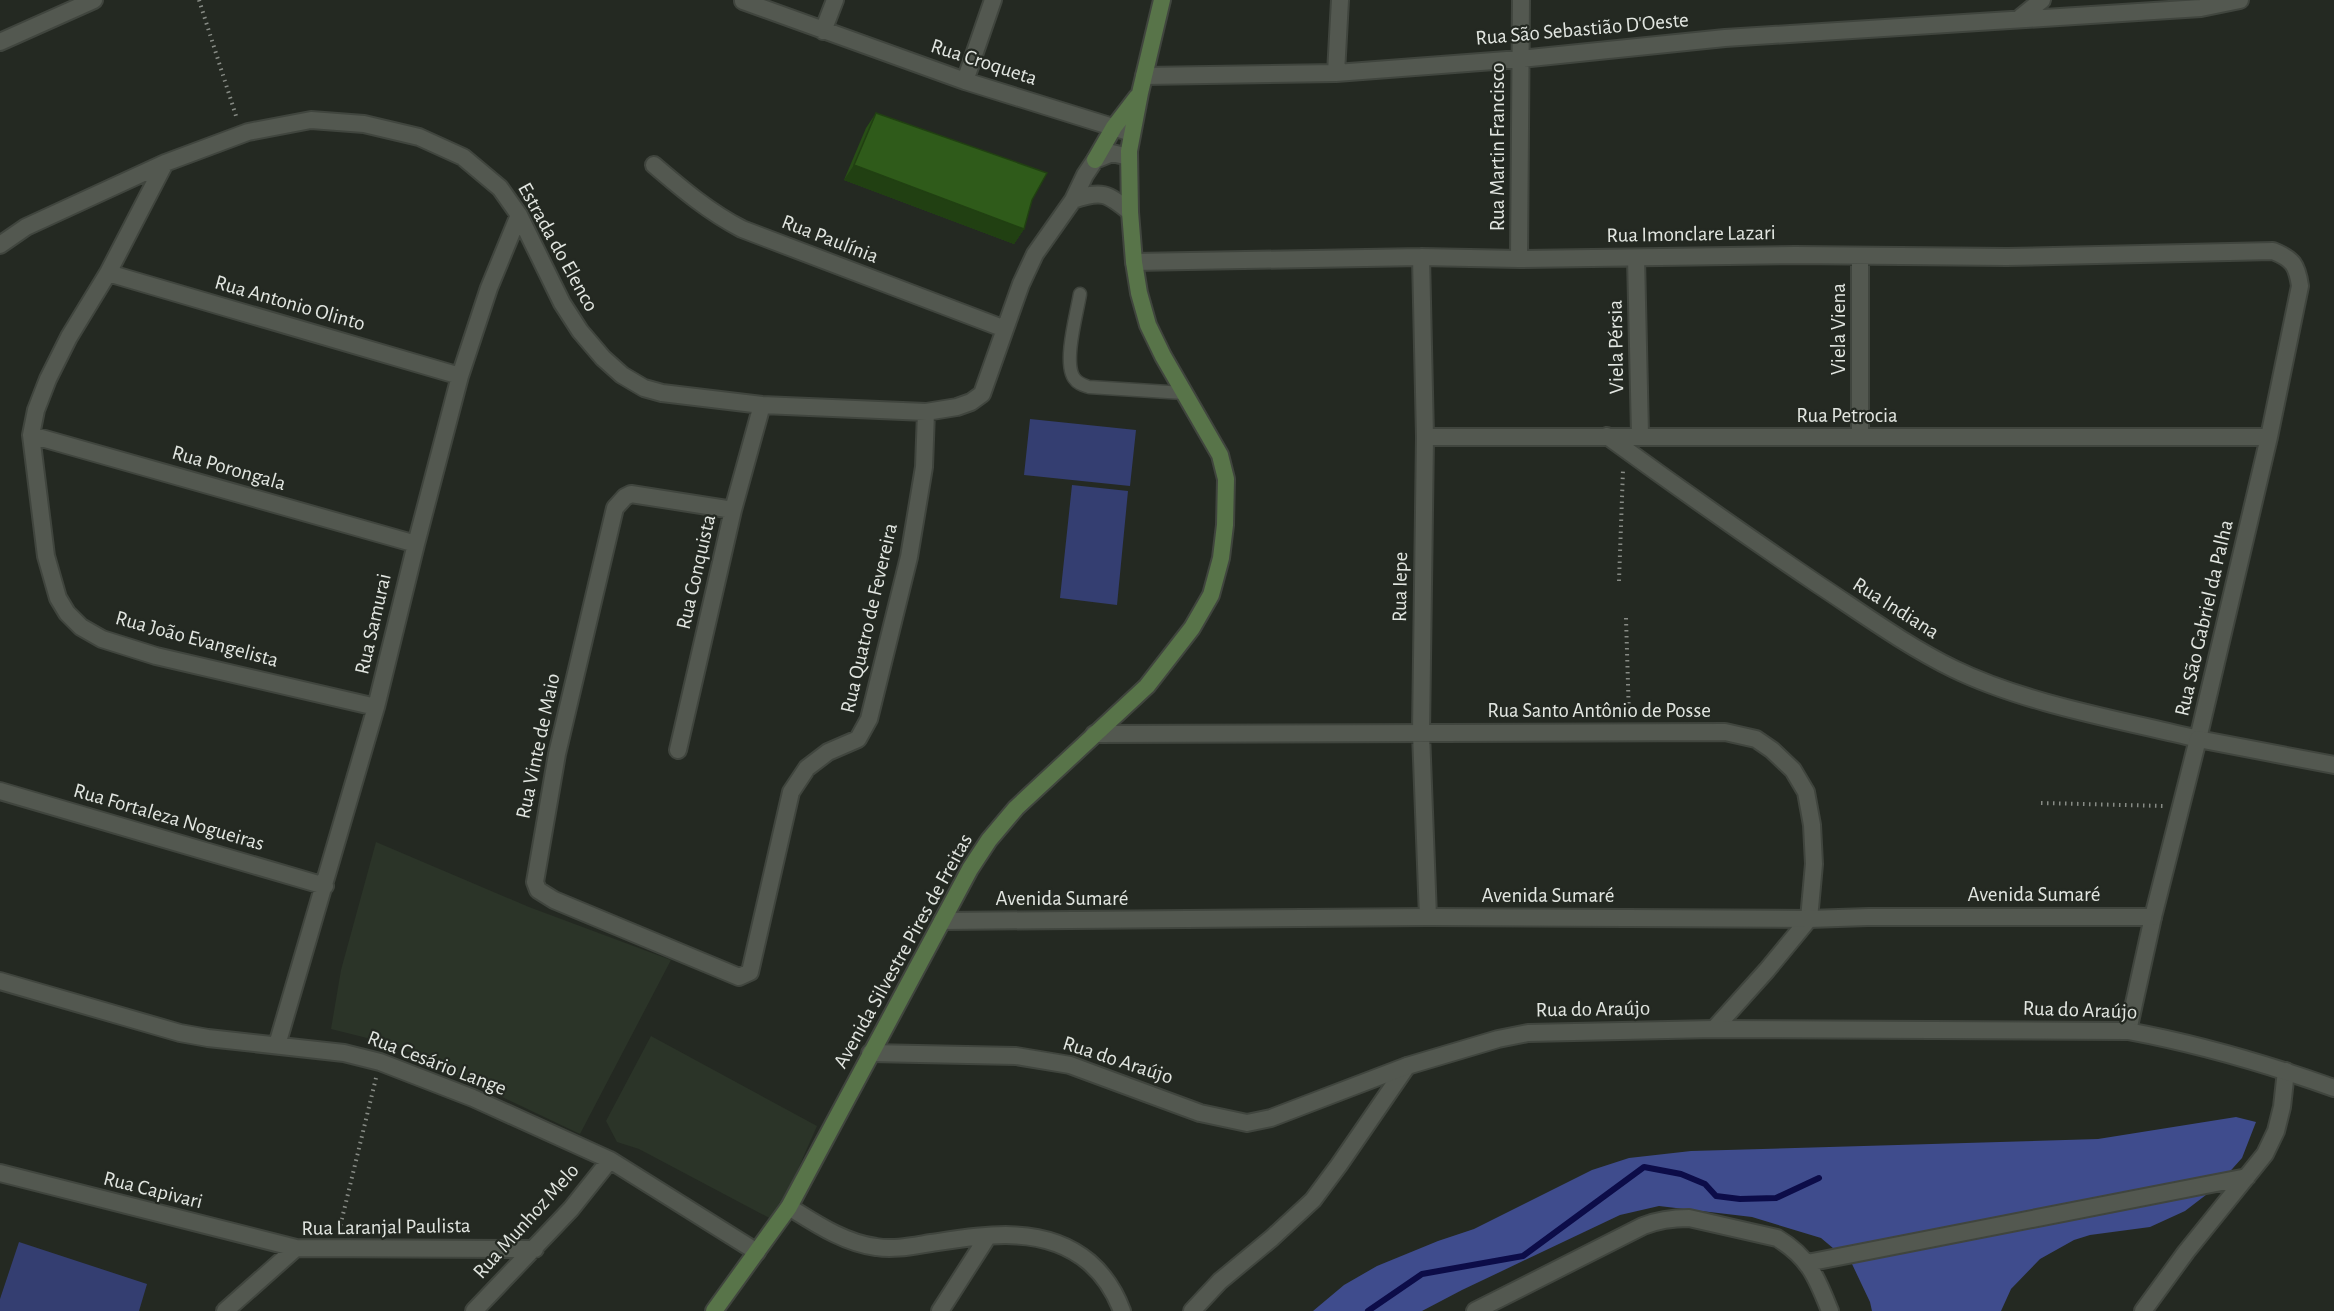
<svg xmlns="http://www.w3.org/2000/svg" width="2334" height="1311" viewBox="0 0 2334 1311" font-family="'Alegreya Sans',sans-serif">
	<rect width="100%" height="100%" fill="#242922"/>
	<!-- built -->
	<path fill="#2b3428" d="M 376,842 L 529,907 L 671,960 L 580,1134 L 391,1044 L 331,1029 L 341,970 Z
		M 651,1036 L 817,1126 L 775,1221 L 639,1149 L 617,1142 L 606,1121 Z"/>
	<!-- green -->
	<path fill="#343e71" d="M 1030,419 L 1136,430 L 1130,486 L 1024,475 Z
		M 1072,485 L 1128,491 L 1117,605 L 1060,598 Z
		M 19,1242 L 147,1284 L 139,1311 L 0,1311 L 0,1299 Z"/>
	<!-- forest -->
	<path fill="#3f4c8d" d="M 2236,1117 L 2256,1122 L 2242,1158 L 2215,1188 L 2185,1211 L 2150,1227 L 2090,1235 L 2074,1240 L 2040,1259 L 2011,1289 L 2001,1311 L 1872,1311 L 1870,1302 L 1852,1264 L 1821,1238 L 1752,1217 L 1659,1206 L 1620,1215 L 1462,1290 L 1422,1311 L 1313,1311 L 1344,1285 L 1377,1266 L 1438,1241 L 1474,1229 L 1592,1170 L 1629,1158 L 1691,1151 L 2098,1139 Z"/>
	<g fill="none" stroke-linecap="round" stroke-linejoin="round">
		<!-- stream -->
		<path stroke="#0c0c48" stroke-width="6" d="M 1368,1311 L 1422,1274 L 1523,1256 L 1644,1167 L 1681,1174 L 1705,1184 L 1716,1196 L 1740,1199 L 1776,1198 L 1819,1178"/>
		<!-- service casing -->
		<g stroke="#40453e" stroke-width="15">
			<path id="service" d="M 1080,294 C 1077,313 1063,362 1074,378 C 1078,384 1083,385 1089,387 L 1184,393"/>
		</g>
		<!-- minor casing -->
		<g stroke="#40453e" stroke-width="20">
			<path id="minor" d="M 743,1 L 965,81 L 1132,133
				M 2021,17 L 2042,0
				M 823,31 L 835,0
				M 1336,73 L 1340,0
				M 1144,76 L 1336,73 L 1520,59 L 1725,38 L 2201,8 L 2240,0
				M 965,81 L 993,0
				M 165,163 L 108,273 L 69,337 L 48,379 L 36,410 L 31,435 L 46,556 L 58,598 L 67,613 L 81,627 L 102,639 L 156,656 L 376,707
				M 654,165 C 682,189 709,212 742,229 L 1005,329
				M 1073,200 C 1102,190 1107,193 1130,212
				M 0,245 L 26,227 L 165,163 L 248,132 L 311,120 L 364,124 L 419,137 L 463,157 L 500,188 L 519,215 L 562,303 L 580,331 L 603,358 L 622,375 L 644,388 L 662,393 L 762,405 L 926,412 L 957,407 L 971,402 L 982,394 L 1021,284 L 1035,254 L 1073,200 L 1085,175 L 1095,160 L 1112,153 L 1129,157
				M 1421,257 L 1425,437 L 1421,733 L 1428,917
				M 1860,257 L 1860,437
				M 1636,258 L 1640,435
				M 1519,259 L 1521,0
				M 1134,262 L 1421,257 L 1519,259 L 1795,255 L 2007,257 L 2273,251 C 2293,259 2297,265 2300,286 L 2269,437 L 2198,739 C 2121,720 2026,704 1954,669 C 1907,646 1863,614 1819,585 C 1748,537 1677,487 1607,436
				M 108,273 L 460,376
				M 31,435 L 416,544
				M 1425,437 C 1706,436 1987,438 2269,437
				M 733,510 L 631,494 L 625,497 L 615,508 L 557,754 L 535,882 L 538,890 L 554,900 L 739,977 L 750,972 L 791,792 L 807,768 L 828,752 L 858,739 L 869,719 L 909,557 L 924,467 L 926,412
				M 1094,734 L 1725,732 L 1756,739 L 1772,750 L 1793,770 L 1806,792 L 1812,825 L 1814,864 L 1809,919 L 1767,970 L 1714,1029
				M 678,750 L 733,510 L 762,405
				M 0,791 L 325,886
				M 0,981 L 180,1033 L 208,1038 L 344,1053 L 380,1062 L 473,1098 L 610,1160 L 757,1252
				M 2128,1031 L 2153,917
				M 277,1045 L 376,707 L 416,544 L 460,376 L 489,288 L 519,215
				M 0,1173 L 296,1248 L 535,1249
				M 789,1207 C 815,1223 844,1243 876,1247 C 894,1250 912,1246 931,1243 C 984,1235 1044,1224 1089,1262 C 1104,1275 1115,1292 1122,1311
				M 1807,1263 L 2247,1177
				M 225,1311 L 296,1248
				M 474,1311 L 571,1209 L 610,1160
				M 940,1311 L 988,1236
				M 1192,1311 L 1220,1281 L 1272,1238 L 1313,1200 L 1339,1165 L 1407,1066
				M 1475,1311 L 1643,1226 C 1658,1220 1672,1218 1689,1218 L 1777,1238 C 1809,1257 1817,1278 1830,1311
				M 2143,1311 L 2186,1252 L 2265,1154 L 2276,1131 L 2282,1107 L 2286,1071"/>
		</g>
		<!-- tertiary casing -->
		<g stroke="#40453e" stroke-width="20">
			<path id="tertiary" d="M 0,42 L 94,0
				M 942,921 L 1428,917 L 1809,919 L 1868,917 L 2153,917 L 2198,739 L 2334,765
				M 870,1053 L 1016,1056 L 1070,1065 L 1200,1113 L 1247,1123 L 1271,1118 L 1407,1066 L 1498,1039 L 1528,1033 L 1714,1029 L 2128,1031 C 2198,1044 2267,1064 2334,1088"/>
		</g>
		<!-- secondary casing -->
		<g stroke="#40453e" stroke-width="20">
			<path id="secondary" d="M 1095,160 L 1114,127 L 1137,97
				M 714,1311 L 789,1207 L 970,869 L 989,840 L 1016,808 L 1147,686 L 1192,628 L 1211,595 L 1221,558 L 1225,525 L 1226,479 L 1220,455 L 1163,356 L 1148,325 L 1139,293 L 1134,262 L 1130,212 L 1129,151 L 1140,93 L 1162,0"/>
		</g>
		<!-- path -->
		<path stroke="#878b85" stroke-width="4" stroke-dasharray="1.5 4.5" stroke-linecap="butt" d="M 199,0 L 237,119
			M 1619,581 L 1623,470
			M 1626,618 L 1629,717
			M 2041,803 L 2165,806
			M 339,1231 L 376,1078"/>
		<!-- service -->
		<use href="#service" stroke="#535850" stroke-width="12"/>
		<!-- minor -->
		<use href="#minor" stroke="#535850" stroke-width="16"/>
		<!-- tertiary -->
		<use href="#tertiary" stroke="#535850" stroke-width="16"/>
		<!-- secondary -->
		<use href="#secondary" stroke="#587449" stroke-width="16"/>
	</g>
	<!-- wall -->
	<path fill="#284e16" d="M 876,113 L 1024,229 L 1014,244 L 844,180 L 866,128 Z"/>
	<!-- shaded-wall -->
	<path fill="#214012" d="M 854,165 L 1024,229 L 1014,244 L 844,180 Z"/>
	<!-- building -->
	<path fill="#2f5b1a" stroke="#214012" stroke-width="1.5" d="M 876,113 L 1047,173 L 1032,200 L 1024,229 L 854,165 Z"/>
	<g text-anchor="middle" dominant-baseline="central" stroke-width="4.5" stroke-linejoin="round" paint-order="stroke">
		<!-- street labels -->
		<g font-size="21" fill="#e2e6e1" stroke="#242922">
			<text transform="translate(1582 29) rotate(-5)">Rua São Sebastião D'Oeste</text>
			<text transform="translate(984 62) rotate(18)">Rua Croqueta</text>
			<text transform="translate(1497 147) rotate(-90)">Rua Martin Francisco</text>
			<text transform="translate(1691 234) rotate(-1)">Rua Imonclare Lazari</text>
			<text transform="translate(830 239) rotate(21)">Rua Paulínia</text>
			<text transform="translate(558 247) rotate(61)">Estrada do Elenco</text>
			<text transform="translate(290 303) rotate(16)">Rua Antonio Olinto</text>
			<text transform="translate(1838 329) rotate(-90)">Viela Viena</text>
			<text transform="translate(1616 347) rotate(-91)">Viela Pérsia</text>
			<text x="1847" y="415">Rua Petrocia</text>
			<text transform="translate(229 468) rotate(16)">Rua Porongala</text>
			<text transform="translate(696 572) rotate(-77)">Rua Conquista</text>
			<text transform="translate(1400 587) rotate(-89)">Rua Iepe</text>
			<text transform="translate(1896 608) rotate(32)">Rua Indiana</text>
			<text transform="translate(869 618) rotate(-77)">Rua Quatro de Fevereira</text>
			<text transform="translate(2204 618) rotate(-77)">Rua São Gabriel da Palha</text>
			<text transform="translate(373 624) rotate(-77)">Rua Samurai</text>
			<text transform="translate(197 639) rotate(15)">Rua João Evangelista</text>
			<text x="1599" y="710">Rua Santo Antônio de Posse</text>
			<text transform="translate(538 746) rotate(-78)">Rua Vinte de Maio</text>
			<text transform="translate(169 817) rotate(16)">Rua Fortaleza Nogueiras</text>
			<text x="2034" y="894">Avenida Sumaré</text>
			<text x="1548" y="895">Avenida Sumaré</text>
			<text x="1062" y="898">Avenida Sumaré</text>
			<text transform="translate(903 951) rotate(-61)">Avenida Silvestre Pires de Freitas</text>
			<text transform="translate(1593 1009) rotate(-1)">Rua do Araújo</text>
			<text transform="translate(2080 1010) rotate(2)">Rua do Araújo</text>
			<text transform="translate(1118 1060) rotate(18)">Rua do Araújo</text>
			<text transform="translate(437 1063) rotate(21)">Rua Cesário Lange</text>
			<text transform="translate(153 1190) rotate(14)">Rua Capivari</text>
			<text transform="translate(526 1221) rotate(-48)">Rua Munhoz Melo</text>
			<text transform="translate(386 1227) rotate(-1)">Rua Laranjal Paulista</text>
		</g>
	</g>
</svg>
